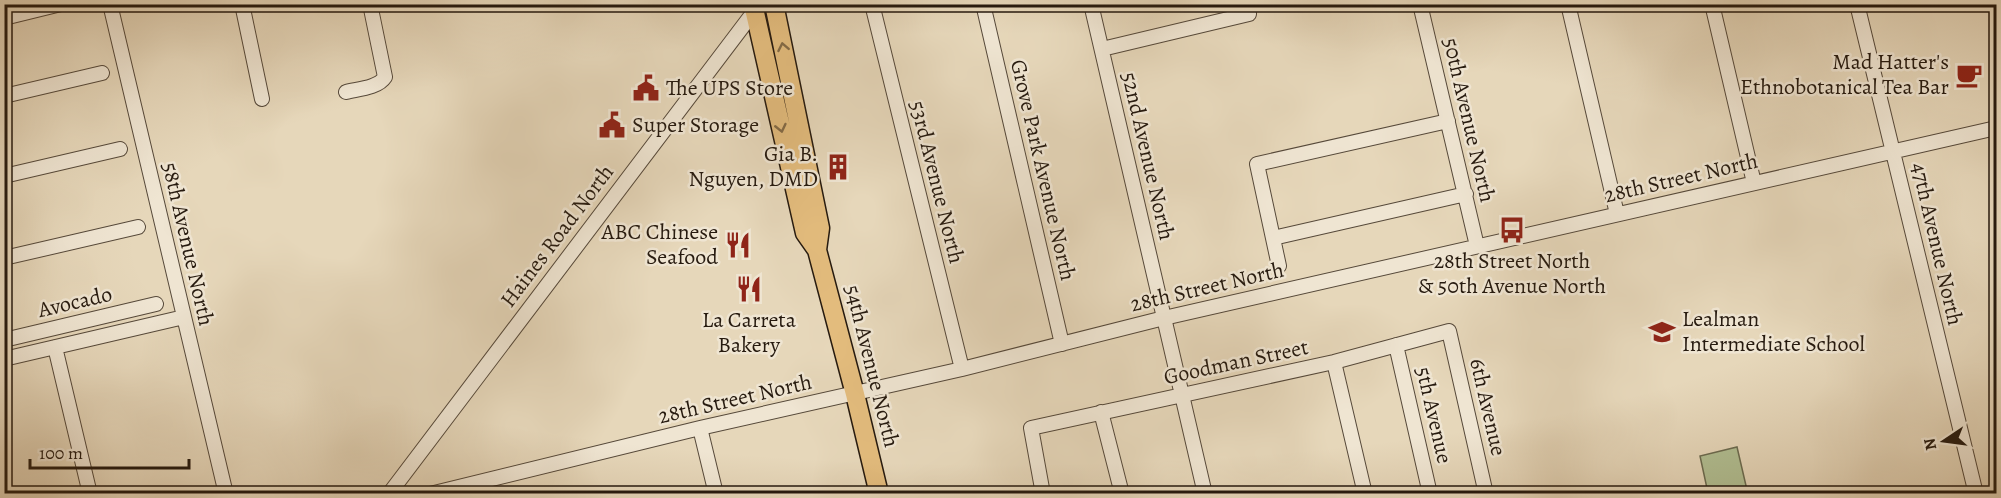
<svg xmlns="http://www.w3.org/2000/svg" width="2001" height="498" viewBox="0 0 2001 498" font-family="Alegreya,serif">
	<rect width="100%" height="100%" fill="#e6d7ba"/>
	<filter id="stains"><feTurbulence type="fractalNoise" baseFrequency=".00333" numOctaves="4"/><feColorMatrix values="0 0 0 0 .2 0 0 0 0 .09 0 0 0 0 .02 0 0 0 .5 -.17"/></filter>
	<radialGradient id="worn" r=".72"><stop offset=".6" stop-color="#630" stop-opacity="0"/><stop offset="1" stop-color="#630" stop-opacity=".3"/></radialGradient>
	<!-- green -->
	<path fill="#b1bf93" stroke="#6c6c51" stroke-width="1.5" d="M 1737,447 L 1747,490 L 1732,493 L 1708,493 L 1700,456 Z"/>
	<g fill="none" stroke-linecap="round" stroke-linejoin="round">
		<!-- minor casing -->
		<g stroke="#56493a" stroke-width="16">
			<path id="minor" d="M 110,4 L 226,494
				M 242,4 L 262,99
				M 872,4 L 962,369
				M 983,4 L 1062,344
				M 1091,4 L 1205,494
				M 1420,4 L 1477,246
				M 1568,4 L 1617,214
				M 1712,4 L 1754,183
				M 1857,4 L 1976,494
				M 4,18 L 61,4
				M 1102,49 L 1249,14
				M 346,92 C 358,89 378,88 385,77 L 370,4
				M 4,96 L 102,73
				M 4,176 L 120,149
				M 1273,238 L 1466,194
				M 4,258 L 138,227
				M 1279,266 L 1257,164 L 1448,121
				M 4,340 L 156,304
				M 1396,345 L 1430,494
				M 55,347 L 90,494
				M 4,359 L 184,317
				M 1334,362 L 1365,494
				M 1101,412 L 1122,494
				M 700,428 L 716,494
				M 389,494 L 759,5
				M 430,494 L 700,428 L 962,369 L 1164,318 L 1996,128
				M 1043,494 L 1031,428 L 1334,362 L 1449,331 L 1486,494"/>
		</g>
		<!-- major casing -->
		<g stroke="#261a0f" stroke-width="21">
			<path id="major" d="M 753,4 L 805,233 L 817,250 L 855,394 L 879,494
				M 774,4 L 820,228 L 817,250"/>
		</g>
		<!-- minor -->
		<use href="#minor" stroke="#efe5d2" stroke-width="14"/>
		<!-- major -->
		<use href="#major" stroke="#e3bc7d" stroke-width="18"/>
	</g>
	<!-- one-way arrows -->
	<defs><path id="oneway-chevron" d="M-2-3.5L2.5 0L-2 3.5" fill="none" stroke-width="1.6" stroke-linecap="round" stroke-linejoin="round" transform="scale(1.5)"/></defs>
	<g stroke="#846b46">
		<use href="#oneway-chevron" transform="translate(783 47) rotate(-101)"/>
		<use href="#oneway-chevron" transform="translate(781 128) rotate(77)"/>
	</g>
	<!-- icons -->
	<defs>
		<g id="cafe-bare" transform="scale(2.07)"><path d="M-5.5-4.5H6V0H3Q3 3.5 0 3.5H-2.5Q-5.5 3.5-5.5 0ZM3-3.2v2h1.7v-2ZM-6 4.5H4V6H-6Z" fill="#8f2418" stroke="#efe5d2" stroke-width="2.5" paint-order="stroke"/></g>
		<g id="civic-bare" transform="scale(2.07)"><path d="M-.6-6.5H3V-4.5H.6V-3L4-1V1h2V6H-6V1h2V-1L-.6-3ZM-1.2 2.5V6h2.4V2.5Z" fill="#8f2418" stroke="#efe5d2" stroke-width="2.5" paint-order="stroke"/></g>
		<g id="building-bare" transform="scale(2.07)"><path d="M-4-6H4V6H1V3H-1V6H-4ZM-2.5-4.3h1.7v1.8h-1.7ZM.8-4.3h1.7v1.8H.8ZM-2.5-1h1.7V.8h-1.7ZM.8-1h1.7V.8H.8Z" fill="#8f2418" stroke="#efe5d2" stroke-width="2.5" paint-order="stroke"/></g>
		<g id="bus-bare" transform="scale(2.07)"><path d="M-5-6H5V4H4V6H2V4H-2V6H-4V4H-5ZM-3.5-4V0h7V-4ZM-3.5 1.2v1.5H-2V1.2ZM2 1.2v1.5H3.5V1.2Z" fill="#8f2418" stroke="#efe5d2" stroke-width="2.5" paint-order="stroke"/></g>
		<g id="restaurant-bare" transform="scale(2.07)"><path d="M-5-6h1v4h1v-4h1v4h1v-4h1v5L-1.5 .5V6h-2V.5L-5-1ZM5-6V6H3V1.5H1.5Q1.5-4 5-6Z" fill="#8f2418" stroke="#efe5d2" stroke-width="2.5" paint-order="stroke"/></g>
		<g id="school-bare" transform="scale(2.07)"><path d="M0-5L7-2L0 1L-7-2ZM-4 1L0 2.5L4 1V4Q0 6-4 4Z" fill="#8f2418" stroke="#efe5d2" stroke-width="2.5" paint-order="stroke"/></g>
	</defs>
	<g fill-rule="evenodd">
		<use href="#cafe-bare" x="1969" y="75"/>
		<use href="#civic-bare" x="646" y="88"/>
		<use href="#civic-bare" x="612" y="125"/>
		<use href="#building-bare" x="838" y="167"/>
		<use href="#bus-bare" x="1512" y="230"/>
		<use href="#restaurant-bare" x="738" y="245"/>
		<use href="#restaurant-bare" x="749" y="289"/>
		<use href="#school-bare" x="1662" y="332"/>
	</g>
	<g text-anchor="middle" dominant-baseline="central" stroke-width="5" stroke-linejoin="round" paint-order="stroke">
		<!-- poi labels -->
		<g font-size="22" fill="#261a0f" stroke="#efe5d2" text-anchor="end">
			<text x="1949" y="62">Mad Hatter's<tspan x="1949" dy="25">Ethnobotanical Tea Bar</tspan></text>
			<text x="666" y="88" text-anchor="start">The UPS Store</text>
			<text x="632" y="125" text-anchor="start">Super Storage</text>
			<text x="818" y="154">Gia B.<tspan x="818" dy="25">Nguyen, DMD</tspan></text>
			<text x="718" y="232">ABC Chinese<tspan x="718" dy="25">Seafood</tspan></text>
			<text x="1512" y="261" text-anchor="middle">28th Street North<tspan x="1512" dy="25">&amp; 50th Avenue North</tspan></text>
			<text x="1682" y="319" text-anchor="start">Lealman<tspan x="1682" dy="25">Intermediate School</tspan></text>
			<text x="749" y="320" text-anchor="middle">La Carreta<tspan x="749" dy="25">Bakery</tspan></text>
		</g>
		<!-- street labels -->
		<g font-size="22" fill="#261a0f" stroke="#efe5d2">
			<text transform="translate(1469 120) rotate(77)">50th Avenue North</text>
			<text transform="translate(1148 156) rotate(77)">52nd Avenue North</text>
			<text transform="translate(1043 170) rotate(77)">Grove Park Avenue North</text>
			<text transform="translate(1681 178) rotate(-13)">28th Street North</text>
			<text transform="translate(937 182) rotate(76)">53rd Avenue North</text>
			<text transform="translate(557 236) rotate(-53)">Haines Road North</text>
			<text transform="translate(188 244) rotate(77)">58th Avenue North</text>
			<text transform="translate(1937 244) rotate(77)">47th Avenue North</text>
			<text transform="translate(1207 287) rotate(-13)">28th Street North</text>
			<text transform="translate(75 302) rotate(-13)">Avocado</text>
			<text transform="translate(1236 362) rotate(-12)">Goodman Street</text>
			<text transform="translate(872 366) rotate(76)">54th Avenue North</text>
			<text transform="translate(735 399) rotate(-13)">28th Street North</text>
			<text transform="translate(1488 407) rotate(77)">6th Avenue</text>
			<text transform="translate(1434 415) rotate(77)">5th Avenue</text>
		</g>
	</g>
	<!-- margin -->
	<rect width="2001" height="498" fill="none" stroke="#e6d7ba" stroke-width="24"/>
	<rect x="6" y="6" width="1989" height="486" fill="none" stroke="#261a0f" stroke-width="3"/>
	<rect x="12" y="12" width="1977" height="474" fill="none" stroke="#261a0f" stroke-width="1.5"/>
	<!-- north arrow -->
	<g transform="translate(1944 441) rotate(257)" stroke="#efe5d2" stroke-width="4.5" paint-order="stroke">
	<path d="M0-4.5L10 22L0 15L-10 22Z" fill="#261a0f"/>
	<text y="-9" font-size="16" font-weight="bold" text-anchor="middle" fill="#261a0f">N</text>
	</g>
	<!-- scale -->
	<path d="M30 459v9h159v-9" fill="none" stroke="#261a0f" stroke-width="3"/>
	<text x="39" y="459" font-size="18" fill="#261a0f" stroke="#efe5d2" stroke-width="4.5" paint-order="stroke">100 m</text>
	<rect width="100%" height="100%" filter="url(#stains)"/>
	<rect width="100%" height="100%" fill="url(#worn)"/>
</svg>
